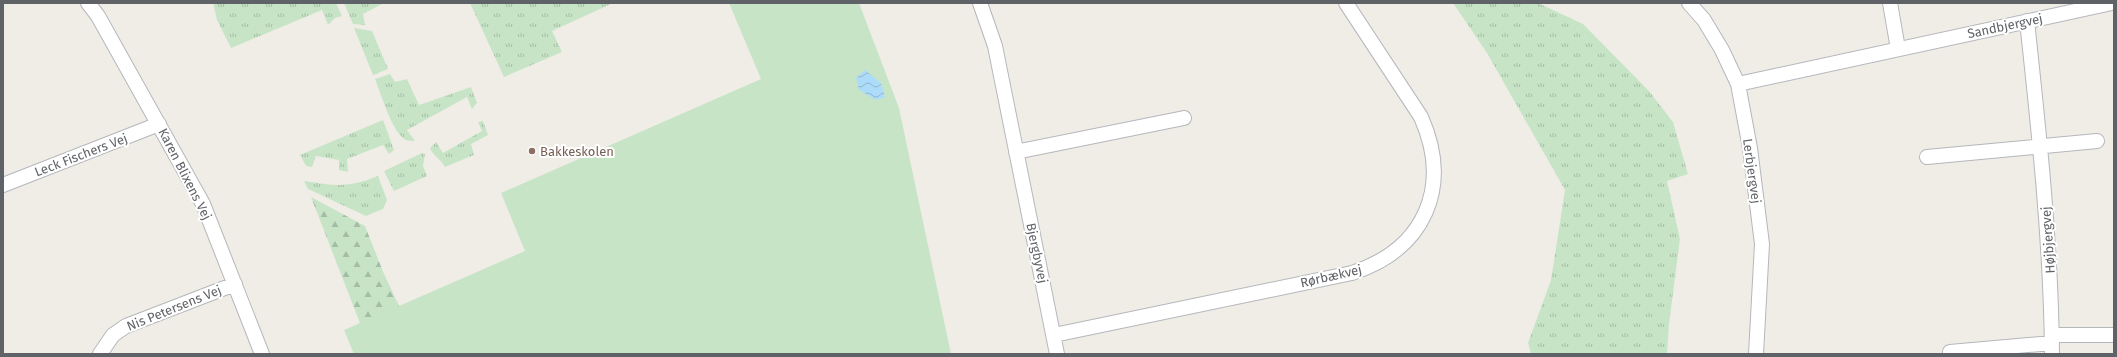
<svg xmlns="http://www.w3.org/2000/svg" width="2117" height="357" viewBox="0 0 2117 357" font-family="'Fira Sans',sans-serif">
	<defs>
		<pattern id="grass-tufts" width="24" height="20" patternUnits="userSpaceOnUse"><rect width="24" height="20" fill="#c7e5c6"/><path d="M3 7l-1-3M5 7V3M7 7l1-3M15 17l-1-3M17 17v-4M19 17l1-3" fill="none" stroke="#a5bda5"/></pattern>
		<pattern id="forest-firs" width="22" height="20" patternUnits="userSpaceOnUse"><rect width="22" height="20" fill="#c7e5c6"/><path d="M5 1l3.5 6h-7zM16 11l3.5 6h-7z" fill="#a5bda5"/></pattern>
		<pattern id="water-waves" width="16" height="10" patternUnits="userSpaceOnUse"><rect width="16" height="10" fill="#addcfa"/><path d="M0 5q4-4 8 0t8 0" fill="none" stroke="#90b6ce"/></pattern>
	</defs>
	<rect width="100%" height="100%" fill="#f0ede7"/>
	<!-- grass -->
	<path fill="url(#grass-tufts)" d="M 213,3 L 336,3 L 342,16 L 335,18 L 328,25 L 322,10 L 231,48 L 217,20 Z
		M 344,3 L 384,3 L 363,14 L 365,25 L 353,24 Z
		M 470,3 L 613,3 L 552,31 L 562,52 L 504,77 Z
		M 1453,3 L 1538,3 L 1583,24 L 1649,91 L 1673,122 L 1688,174 L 1667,181 L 1680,239 L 1669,324 L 1667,354 L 1531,354 L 1528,343 L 1551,280 L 1565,190 L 1487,53 Z
		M 354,28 L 372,31 L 388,69 L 373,75 Z
		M 390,74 L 395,82 L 407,79 L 419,105 L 471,87 L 477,103 L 472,109 L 467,97 L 407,130 L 415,141 C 410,141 406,141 403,138 C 391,128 381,94 375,79 Z
		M 383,120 L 394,150 L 389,154 L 383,145 L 347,159 L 348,172 L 339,170 L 339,160 L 316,156 L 312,167 L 306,166 L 300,155 Z
		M 483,121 L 488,135 L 471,144 L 474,155 L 445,167 C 441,159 432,155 430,148 L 436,142 L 443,153 L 482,131 L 478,122 Z
		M 422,153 L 425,154 L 423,166 L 427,176 L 394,191 L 384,171 Z
		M 378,176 L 387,200 L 383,209 L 366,216 L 308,189 L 304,181 C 336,186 347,188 378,176 Z"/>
	<!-- forest -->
	<path fill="url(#forest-firs)" d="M 311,197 L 365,226 L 384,274 L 400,308 L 372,354 Z"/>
	<!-- pitch -->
	<path fill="#c7e5c6" d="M 729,3 L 859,3 L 899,108 L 951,354 L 354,354 L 344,330 L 525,251 L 501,193 L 761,79 Z"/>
	<!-- water -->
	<path fill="url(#water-waves)" d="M 865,70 L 881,83 L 885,97 L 876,100 L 859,90 L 856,78 Z"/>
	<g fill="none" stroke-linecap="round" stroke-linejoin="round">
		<!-- street casing -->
		<g stroke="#b4b7bb" stroke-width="16">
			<path id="street" d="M 88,3 L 98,16 L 203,204 L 262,354
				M 980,3 L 995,46 L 1057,354
				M 1689,3 L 1704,20 L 1722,50 L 1738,84 L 1750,148 L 1762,244 L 1756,354
				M 1890,3 L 1898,49
				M 2027,21 C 2039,132 2051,243 2052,354
				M 1738,84 L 2112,3
				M 1016,152 L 1184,118
				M 1927,157 L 2097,141
				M 3,185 L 159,124
				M 1054,335 L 1352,273 C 1425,249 1452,187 1421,117 L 1346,3
				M 2052,335 L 2114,335
				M 1950,352 L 2052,343
				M 100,354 L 113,335 L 126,326 L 235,284"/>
		</g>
		<!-- street -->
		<use href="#street" stroke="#fff" stroke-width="14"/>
	</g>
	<!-- markers -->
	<circle fill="#8d6e63" stroke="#fff" stroke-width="1.5" cx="532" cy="151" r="4"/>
	<g text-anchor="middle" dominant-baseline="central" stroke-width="4" stroke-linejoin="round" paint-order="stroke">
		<!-- street labels -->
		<g font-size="13" fill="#5f6266" stroke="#fff">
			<text transform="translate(2005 26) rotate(-12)">Sandbjergvej</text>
			<text transform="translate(81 155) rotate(-21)">Leck Fischers Vej</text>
			<text transform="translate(1752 171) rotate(82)">Lerbjergvej</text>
			<text transform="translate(185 174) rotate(63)">Karen Blixens Vej</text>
			<text transform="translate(2048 240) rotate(-94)">Højbjergvej</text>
			<text transform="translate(1037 253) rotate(78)">Bjergbyvej</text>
			<text transform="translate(1331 276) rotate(-13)">Rørbækvej</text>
			<text transform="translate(174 308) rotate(-22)">Nis Petersens Vej</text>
		</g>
		<!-- education labels -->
		<g font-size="13" fill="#785e54" stroke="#fff" text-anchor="start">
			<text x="540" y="151">Bakkeskolen</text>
		</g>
	</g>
	<!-- border -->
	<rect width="2117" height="357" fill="none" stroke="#5f6266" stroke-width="8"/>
</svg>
